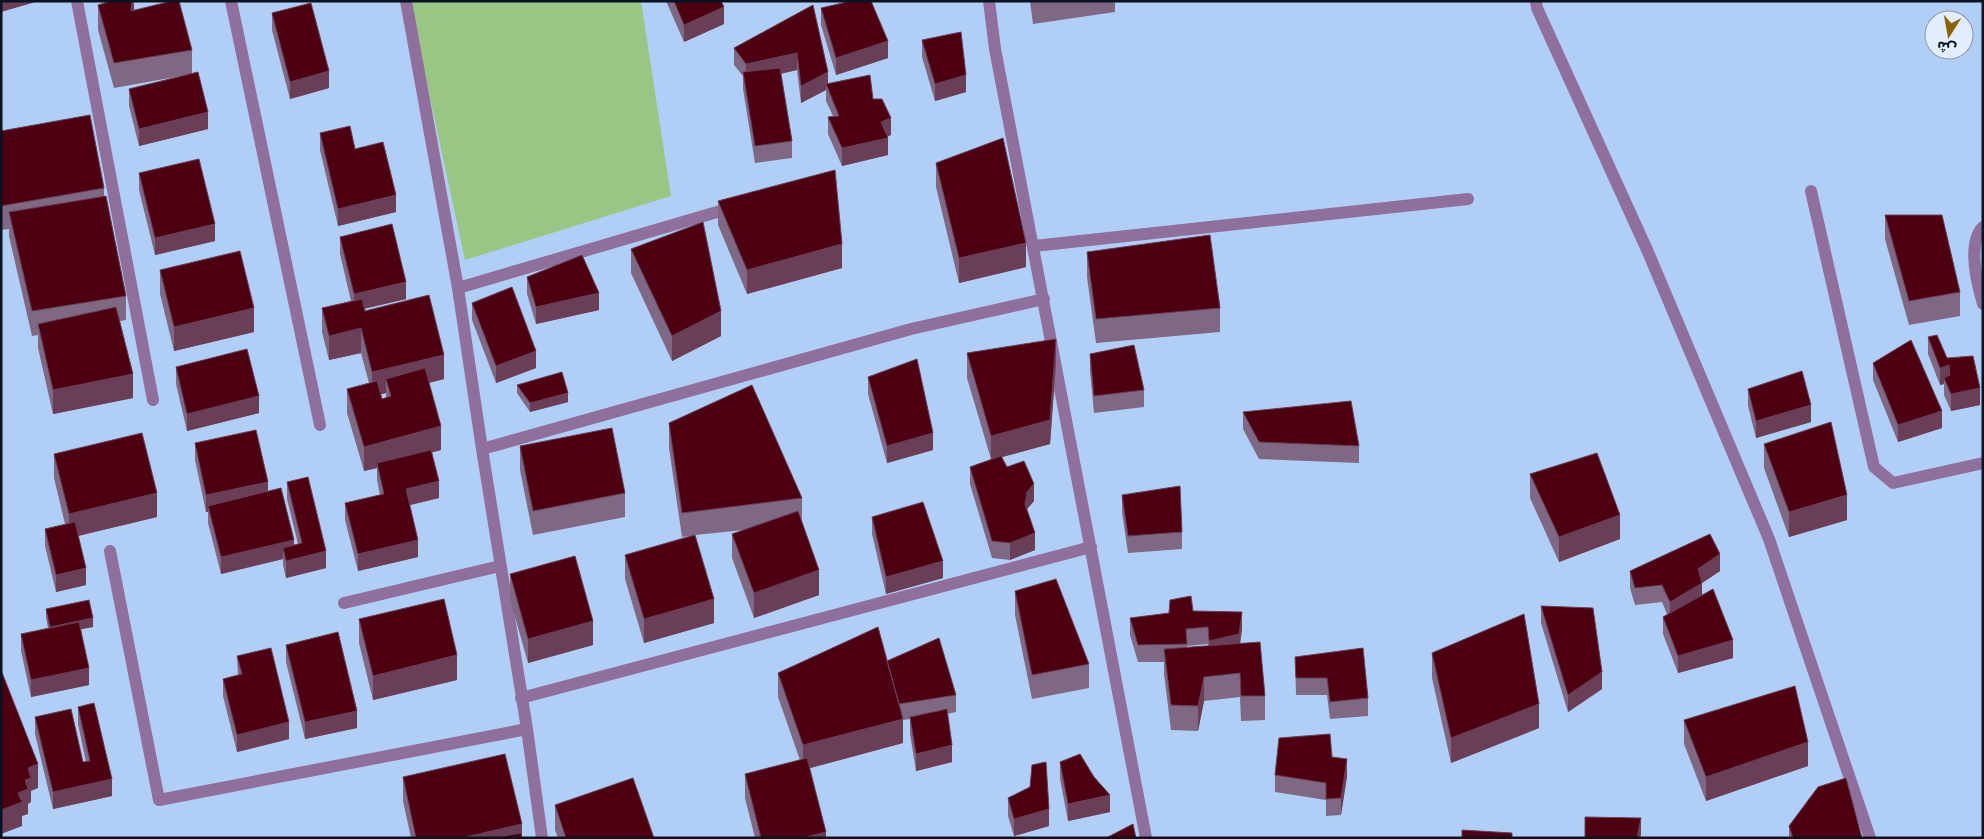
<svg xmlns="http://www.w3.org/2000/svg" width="1984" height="839" viewBox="0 0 1984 839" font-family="'Nunito Sans','Noto Sans Arabic',sans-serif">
	<rect width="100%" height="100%" fill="#b1cff6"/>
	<!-- green -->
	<path fill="#9ac685" d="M 409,1 L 641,1 L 671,196 L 465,260 Z"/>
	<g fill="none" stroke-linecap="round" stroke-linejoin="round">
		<!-- minor -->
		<path stroke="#8f709d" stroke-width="12" d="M 77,1 L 153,400
			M 231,1 L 320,425
			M 406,1 L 458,288 L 482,449 L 527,729 L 542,838
			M 989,1 L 995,49 L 1146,838
			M 1536,1 L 1537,8 L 1648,252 L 1769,539 L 1870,838
			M 1811,191 L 1874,467 L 1893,483 L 1983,463
			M 1983,227 C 1967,243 1977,284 1983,304
			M 1034,246 L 1468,199
			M 458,288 L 734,207
			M 482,449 L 911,329 L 1044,299
			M 110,551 L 159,800 L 527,729
			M 344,603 L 500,566
			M 521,698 L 1091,547"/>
	</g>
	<!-- wall -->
	<path fill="#7e6884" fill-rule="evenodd" d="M 134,1 L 134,10 L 192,50 L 192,73 L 208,129 L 139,146 L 129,106 L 129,89 L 181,76 L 114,88 L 98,30 L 98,5 Z
		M 666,1 L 721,1 L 724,24 L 684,42 Z
		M 1030,1 L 1115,1 L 1115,12 L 1033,24 Z
		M 813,5 L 828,83 L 873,99 L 891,135 L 887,136 L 888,155 L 842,166 L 828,134 L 828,117 L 833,116 L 826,101 L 826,90 L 801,103 L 797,70 L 781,74 L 792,141 L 792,158 L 755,163 L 743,89 L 743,76 L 734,65 L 734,48 Z
		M 821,8 L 888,58 L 836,75 L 821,25 Z
		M 272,13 L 329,88 L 290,99 L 272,30 Z
		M 922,40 L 966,92 L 935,101 L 922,57 Z
		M 1,131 L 104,188 L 104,197 L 126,296 L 126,320 L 120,321 L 133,398 L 53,414 L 38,348 L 38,335 L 32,336 L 9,236 L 9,229 L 1,230 Z
		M 320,133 L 355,149 L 396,212 L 338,226 L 320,150 Z
		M 936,163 L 1026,267 L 959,283 L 936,187 Z
		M 139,173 L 215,241 L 155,255 L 139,190 Z
		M 718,201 L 842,268 L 747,294 L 718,225 Z
		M 1885,215 L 1960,292 L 1960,316 L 1909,325 L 1885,239 Z
		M 340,237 L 406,299 L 364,309 L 365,311 L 444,379 L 429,383 L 441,450 L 432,452 L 439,498 L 410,505 L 418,557 L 358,571 L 345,520 L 345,503 L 380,495 L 377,480 L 377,468 L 364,471 L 347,413 L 347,389 L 369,383 L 361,353 L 329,360 L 322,332 L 322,308 L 351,301 L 340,254 ZM 386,393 L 386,398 L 382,399 L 381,394 Z
		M 631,249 L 721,336 L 672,361 L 631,273 Z
		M 1087,252 L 1220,308 L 1220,332 L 1096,343 L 1087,277 Z
		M 160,270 L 254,332 L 174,351 L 160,294 Z
		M 527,277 L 599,310 L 536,324 L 527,294 Z
		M 472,303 L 536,368 L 496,383 L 472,320 Z
		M 1928,337 L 1947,358 L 1980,405 L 1951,411 L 1944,395 L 1944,384 L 1940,385 L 1928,354 Z
		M 967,353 L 1056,363 L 1050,444 L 1002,457 L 1007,467 L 1034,501 L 1027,509 L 1035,550 L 1010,560 L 992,558 L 970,484 L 970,467 L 991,459 L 967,378 Z
		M 1090,354 L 1144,390 L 1144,407 L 1094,413 L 1090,371 Z
		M 1873,363 L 1942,428 L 1898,442 L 1873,380 Z
		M 176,367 L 259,413 L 187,431 L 176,384 Z
		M 868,377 L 933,450 L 887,463 L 868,394 Z
		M 517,385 L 568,402 L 530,412 L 517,393 Z
		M 1748,389 L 1811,422 L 1756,438 L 1748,406 Z
		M 1243,412 L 1359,446 L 1359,463 L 1259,459 L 1243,429 Z
		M 669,423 L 802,498 L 802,521 L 819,595 L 754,618 L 732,558 L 732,534 L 744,530 L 695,535 L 714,623 L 644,643 L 625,579 L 625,555 L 689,536 L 682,537 L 669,448 Z
		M 195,443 L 294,545 L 298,544 L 287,499 L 287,482 L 326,568 L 286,578 L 283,565 L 283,559 L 221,574 L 208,523 L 208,512 L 206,512 L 195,460 Z
		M 1764,444 L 1847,520 L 1789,537 L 1764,468 Z
		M 520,446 L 625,493 L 625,517 L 533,535 L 520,470 Z
		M 54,454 L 157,517 L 78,536 L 86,585 L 56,592 L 45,546 L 45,529 L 65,524 L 54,478 Z
		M 1530,474 L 1620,539 L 1559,562 L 1530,498 Z
		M 1122,495 L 1182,532 L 1182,549 L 1128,553 L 1122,512 Z
		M 872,517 L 943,578 L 886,594 L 872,534 Z
		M 1630,571 L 1720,571 L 1702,583 L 1702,595 L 1733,658 L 1678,673 L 1663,634 L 1663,617 L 1667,614 L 1662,602 L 1635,605 L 1630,588 Z
		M 510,574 L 593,645 L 528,663 L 510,599 Z
		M 1015,591 L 1089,664 L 1089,688 L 1032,699 L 1015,615 Z
		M 1541,606 L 1602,689 L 1568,712 L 1541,623 Z
		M 46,609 L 93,627 L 81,629 L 89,685 L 31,697 L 21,651 L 21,634 L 48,628 L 46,617 Z
		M 1193,611 L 1242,629 L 1240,644 L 1265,696 L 1265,720 L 1241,721 L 1240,697 L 1204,701 L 1198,731 L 1171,730 L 1164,674 L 1164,662 L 1138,662 L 1130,635 L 1130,618 ZM 1208,644 L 1208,646 L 1187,648 L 1187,646 Z
		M 359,619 L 457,680 L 373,700 L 359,643 Z
		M 286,645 L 357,728 L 305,739 L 286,662 Z
		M 1432,653 L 1539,728 L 1451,763 L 1432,678 Z
		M 237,656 L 289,739 L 237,752 L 223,696 L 223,679 L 238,675 Z
		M 1295,657 L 1368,698 L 1368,716 L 1330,719 L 1327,695 L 1296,695 Z
		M 887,661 L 956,695 L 956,712 L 947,714 L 952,762 L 916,771 L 910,734 L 910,719 L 903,720 L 903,743 L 810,768 L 826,838 L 755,838 L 745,798 L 745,774 L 800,760 L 778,697 L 778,673 Z
		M 78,707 L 112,796 L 53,809 L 35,734 L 35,717 L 83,762 L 86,762 L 78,724 Z
		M 1684,720 L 1808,766 L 1706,801 L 1684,744 Z
		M 1332,757 L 1347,776 L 1341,815 L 1326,816 L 1326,800 L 1275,792 L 1275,775 Z
		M 1060,762 L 1110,812 L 1068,821 L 1060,779 Z
		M 403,777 L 522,838 L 411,838 L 403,801 Z
		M 1030,787 L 1049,826 L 1014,836 L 1008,816 L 1008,798 Z
		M 555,805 L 654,838 L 558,838 L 555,830 Z
		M 1789,826 L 1862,838 L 1789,838 Z"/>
	<!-- shaded-wall -->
	<path fill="#6a3e56" d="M 1,1 L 39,1 L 1,12 Z
		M 132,1 L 134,1 L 134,19 L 131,11 Z
		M 724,7 L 724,24 L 684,42 L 684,25 Z
		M 888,41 L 888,58 L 836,75 L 836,58 Z
		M 797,53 L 797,70 L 746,81 L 746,64 Z
		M 329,71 L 329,88 L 290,99 L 290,82 Z
		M 828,72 L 828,87 L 826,84 L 826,90 L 801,103 L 801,86 Z
		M 966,75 L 966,92 L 935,101 L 935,84 Z
		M 208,112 L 208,129 L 139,146 L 139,129 Z
		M 891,118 L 891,135 L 881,139 L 881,122 Z
		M 888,138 L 888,155 L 842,166 L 842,148 Z
		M 396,195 L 396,212 L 338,226 L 338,209 Z
		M 215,224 L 215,241 L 155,255 L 155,238 Z
		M 1026,243 L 1026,267 L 959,283 L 959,258 Z
		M 842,244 L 842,268 L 747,294 L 747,270 Z
		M 406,282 L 406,299 L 354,311 L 354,294 Z
		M 599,293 L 599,310 L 536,324 L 536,307 Z
		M 254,308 L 254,332 L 174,351 L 174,327 Z
		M 721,311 L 721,336 L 672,361 L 672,336 Z
		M 361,328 L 361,353 L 329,360 L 329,336 Z
		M 1056,339 L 1056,363 L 1050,444 L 991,460 L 991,436 Z
		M 536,351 L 536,368 L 496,383 L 496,366 Z
		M 444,355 L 444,379 L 390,392 L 386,379 L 386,393 L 372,397 L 372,372 Z
		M 1949,365 L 1949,382 L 1944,378 L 1944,384 L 1940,385 L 1940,368 Z
		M 133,374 L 133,398 L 53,414 L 53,390 Z
		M 1980,388 L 1980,405 L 1951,411 L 1951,394 Z
		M 568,393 L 568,402 L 530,412 L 530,403 Z
		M 259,396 L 259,413 L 187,431 L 187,414 Z
		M 1811,405 L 1811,422 L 1756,438 L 1756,421 Z
		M 1942,411 L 1942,428 L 1898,442 L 1898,425 Z
		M 441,426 L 441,450 L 378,467 L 377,463 L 377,468 L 364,471 L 364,447 Z
		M 933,433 L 933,450 L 887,463 L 887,446 Z
		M 439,481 L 439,498 L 406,506 L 406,489 Z
		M 268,482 L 268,499 L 208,506 L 208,512 L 206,512 L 206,495 Z
		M 1034,484 L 1034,501 L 1027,509 L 1025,504 L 1027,492 Z
		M 157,493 L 157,517 L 69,538 L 69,514 Z
		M 1847,495 L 1847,520 L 1789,537 L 1789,512 Z
		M 1620,515 L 1620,539 L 1559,562 L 1559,537 Z
		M 1035,533 L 1035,550 L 1010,560 L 1010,543 Z
		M 294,540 L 294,557 L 283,548 L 283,559 L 221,574 L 221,557 Z
		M 418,540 L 418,557 L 358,571 L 358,554 Z
		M 326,551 L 326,568 L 286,578 L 286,561 Z
		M 1720,554 L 1720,571 L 1702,583 L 1702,600 L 1670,619 L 1670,602 L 1698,569 Z
		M 943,561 L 943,578 L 886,594 L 886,577 Z
		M 86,568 L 86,585 L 56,592 L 56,575 Z
		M 819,570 L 819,595 L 754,618 L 754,593 Z
		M 714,599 L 714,623 L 644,643 L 644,619 Z
		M 1242,612 L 1242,629 L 1239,651 L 1209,658 L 1209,641 Z
		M 93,618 L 93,627 L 50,635 L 50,627 Z
		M 593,621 L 593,645 L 528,663 L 528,639 Z
		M 1733,640 L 1733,658 L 1678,673 L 1678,656 Z
		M 457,655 L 457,680 L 373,700 L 373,676 Z
		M 89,668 L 89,685 L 31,697 L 31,680 Z
		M 1602,672 L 1602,689 L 1568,712 L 1568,695 Z
		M 1204,677 L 1204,701 L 1198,731 L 1198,706 Z
		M 1539,704 L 1539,728 L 1451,763 L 1451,738 Z
		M 357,711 L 357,728 L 305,739 L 305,722 Z
		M 903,719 L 903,743 L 803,770 L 803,745 Z
		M 289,722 L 289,739 L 237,752 L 237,735 Z
		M 1808,742 L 1808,766 L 1706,801 L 1706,777 Z
		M 952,745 L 952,762 L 916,771 L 916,754 Z
		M 1347,759 L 1347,776 L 1341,815 L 1341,798 Z
		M 38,764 L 38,788 L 31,791 L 31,802 L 28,804 L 28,814 L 22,816 L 22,826 L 1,834 L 1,810 L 18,793 L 28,768 Z
		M 112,779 L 112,796 L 53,809 L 53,792 Z
		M 1110,795 L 1110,812 L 1068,821 L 1068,804 Z
		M 1049,809 L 1049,826 L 1014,836 L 1014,819 Z
		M 1641,818 L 1641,835 L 1640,838 L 1637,838 Z
		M 522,824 L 522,838 L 461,838 Z
		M 826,832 L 826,838 L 803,838 Z"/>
	<!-- building -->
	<path fill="#4c0011" stroke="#6a3e56" d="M 111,1 L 132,1 L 131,11 L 172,1 L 179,1 L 192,50 L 114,63 L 98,5 Z
		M 674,1 L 721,1 L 724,7 L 684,25 Z
		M 851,1 L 871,1 L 888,41 L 836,58 L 821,8 Z
		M 311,3 L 329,71 L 290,82 L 272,13 Z
		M 813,5 L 828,72 L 801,86 L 797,53 L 746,64 L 734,48 Z
		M 961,32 L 966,75 L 935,84 L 922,40 Z
		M 780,68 L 792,141 L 755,146 L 743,72 Z
		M 198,72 L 208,112 L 139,129 L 129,89 Z
		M 870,75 L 873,99 L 882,99 L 891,118 L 881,122 L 888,138 L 842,148 L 828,117 L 839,116 L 826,84 Z
		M 90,115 L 104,188 L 1,206 L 1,131 Z
		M 350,126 L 355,149 L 383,142 L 396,195 L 338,209 L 320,133 Z
		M 1003,138 L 1026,243 L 959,258 L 936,163 Z
		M 199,159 L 215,224 L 155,238 L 139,173 Z
		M 835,170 L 842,244 L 747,270 L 718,201 Z
		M 106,196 L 126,296 L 32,311 L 9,212 Z
		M 1885,215 L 1942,215 L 1960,292 L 1909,301 Z
		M 703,222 L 721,311 L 672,336 L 631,249 Z
		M 392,224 L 406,282 L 354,294 L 340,237 Z
		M 1210,235 L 1220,308 L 1096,319 L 1087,252 Z
		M 240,251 L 254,308 L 174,327 L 160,270 Z
		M 582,255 L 599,293 L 536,307 L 527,277 Z
		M 512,287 L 536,351 L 496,366 L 472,303 Z
		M 429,295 L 444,355 L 372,372 L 361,328 L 329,336 L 322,308 L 362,299 L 365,311 Z
		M 116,307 L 133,374 L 53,390 L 38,324 Z
		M 1937,335 L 1947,358 L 1973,356 L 1980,388 L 1951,394 L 1944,378 L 1950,375 L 1949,365 L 1940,368 L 1928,337 Z
		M 1056,339 L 1050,420 L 991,436 L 967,353 Z
		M 1911,340 L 1942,411 L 1898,425 L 1873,363 Z
		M 1134,345 L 1144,390 L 1094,396 L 1090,354 Z
		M 247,349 L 259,396 L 187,414 L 176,367 Z
		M 917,359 L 933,433 L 887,446 L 868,377 Z
		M 425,368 L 441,426 L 364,447 L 347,389 L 377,381 L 382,399 L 391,396 L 386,379 Z
		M 1802,371 L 1811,405 L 1756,421 L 1748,389 Z
		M 562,372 L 568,393 L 530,403 L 517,385 Z
		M 752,385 L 802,498 L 682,513 L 669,423 Z
		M 1351,401 L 1359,446 L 1259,442 L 1243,412 Z
		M 1831,422 L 1847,495 L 1789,512 L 1764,444 Z
		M 612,428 L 625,493 L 533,511 L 520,446 Z
		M 256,430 L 268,482 L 206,495 L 195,443 Z
		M 142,433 L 157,493 L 69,514 L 54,454 Z
		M 431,450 L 439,481 L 406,489 L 418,540 L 358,554 L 345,503 L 384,494 L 377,463 Z
		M 1597,453 L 1620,515 L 1559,537 L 1530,474 Z
		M 1001,456 L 1007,467 L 1024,461 L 1034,484 L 1027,492 L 1025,504 L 1035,533 L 1010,543 L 992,541 L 970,467 Z
		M 308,477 L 326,551 L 286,561 L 283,548 L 302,543 L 287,482 Z
		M 1180,486 L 1182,532 L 1128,536 L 1122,495 Z
		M 281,488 L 294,540 L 221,557 L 208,506 Z
		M 923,502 L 943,561 L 886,577 L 872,517 Z
		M 798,511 L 819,570 L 754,593 L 732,534 Z
		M 75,522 L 86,568 L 56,575 L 45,529 Z
		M 1710,534 L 1720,554 L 1698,569 L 1702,583 L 1670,602 L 1662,585 L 1635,588 L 1630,571 Z
		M 695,535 L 714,599 L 644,619 L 625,555 Z
		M 575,556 L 593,621 L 528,639 L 510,574 Z
		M 1056,579 L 1089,664 L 1032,675 L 1015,591 Z
		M 1713,589 L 1733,640 L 1678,656 L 1663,617 Z
		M 1191,596 L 1193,611 L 1242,612 L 1239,634 L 1209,641 L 1208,627 L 1186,629 L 1187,644 L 1138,645 L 1130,618 L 1169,613 L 1170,600 Z
		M 444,599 L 457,655 L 373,676 L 359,619 Z
		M 89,600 L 93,618 L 50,627 L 46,609 Z
		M 1541,606 L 1593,608 L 1602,672 L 1568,695 Z
		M 1524,614 L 1539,704 L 1451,738 L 1432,653 Z
		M 79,622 L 89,668 L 31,680 L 21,634 Z
		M 878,627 L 903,719 L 803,745 L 778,673 Z
		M 338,632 L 357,711 L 305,722 L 286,645 Z
		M 939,638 L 956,695 L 899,704 L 887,661 Z
		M 1260,642 L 1265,696 L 1241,696 L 1240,673 L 1204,677 L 1198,706 L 1171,705 L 1164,649 Z
		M 271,648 L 289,722 L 237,735 L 223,679 L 242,674 L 237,656 Z
		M 1363,648 L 1368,698 L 1330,702 L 1327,678 L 1296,678 L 1295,657 Z
		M 1,670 L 38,764 L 28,768 L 31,778 L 25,780 L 28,789 L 18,793 L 22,802 L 1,810 Z
		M 1795,686 L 1808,742 L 1706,777 L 1684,720 Z
		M 94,703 L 112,779 L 53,792 L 35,717 L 71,709 L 83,762 L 90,761 L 78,707 Z
		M 947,709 L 952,745 L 916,754 L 910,717 Z
		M 1330,734 L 1332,757 L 1347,759 L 1341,798 L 1326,799 L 1326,783 L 1275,775 L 1279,738 Z
		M 505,754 L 522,824 L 461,838 L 416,838 L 403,777 Z
		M 1080,754 L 1094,777 L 1110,795 L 1068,804 L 1060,762 Z
		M 807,758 L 826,832 L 803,838 L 761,838 L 745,774 Z
		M 1046,762 L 1049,809 L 1014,819 L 1008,798 L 1030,787 L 1032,765 Z
		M 633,778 L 654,838 L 566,838 L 555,805 Z
		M 1846,778 L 1862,838 L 1793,838 L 1789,826 L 1818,787 Z
		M 1585,817 L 1641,818 L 1637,838 L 1585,838 Z
		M 1133,824 L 1136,838 L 1106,838 Z
		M 1462,830 L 1512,833 L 1512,838 L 1462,838 Z
		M 521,833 L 522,838 L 493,838 Z"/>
	<!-- border -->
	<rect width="1984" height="839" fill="none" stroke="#091321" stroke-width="5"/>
	<!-- north arrow -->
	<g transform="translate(1949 35) rotate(191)"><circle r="24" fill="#e2eeff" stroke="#8b96a6"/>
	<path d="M0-4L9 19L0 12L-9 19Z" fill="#8e6008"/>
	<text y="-8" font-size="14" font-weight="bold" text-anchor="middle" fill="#091321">ش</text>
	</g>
</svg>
